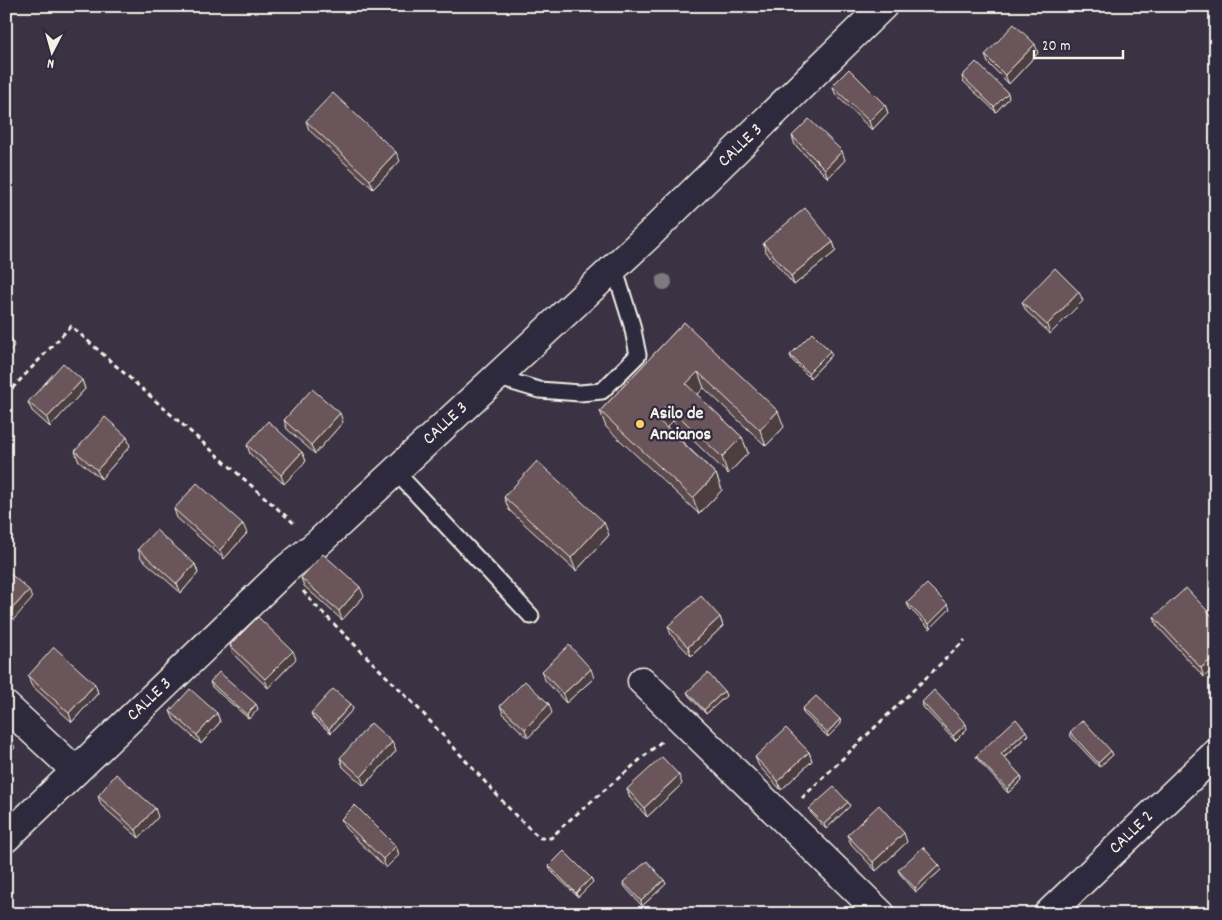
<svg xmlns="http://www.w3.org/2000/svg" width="1222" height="920" viewBox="0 0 1222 920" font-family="Dekko,sans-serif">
	<rect width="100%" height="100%" fill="#3b3343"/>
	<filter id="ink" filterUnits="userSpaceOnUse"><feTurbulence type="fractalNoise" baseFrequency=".02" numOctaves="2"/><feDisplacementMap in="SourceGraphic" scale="10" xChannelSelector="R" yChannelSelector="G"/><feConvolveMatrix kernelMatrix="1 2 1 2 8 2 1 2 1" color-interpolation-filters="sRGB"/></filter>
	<g filter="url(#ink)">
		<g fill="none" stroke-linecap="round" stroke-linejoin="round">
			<!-- lane casing -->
			<g stroke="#f4f1e8" stroke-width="19">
				<path id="lane" d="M 496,377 L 539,390 L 580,393 L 602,391 L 638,355 L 632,325 L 614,267
					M 395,471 L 531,616"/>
			</g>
			<!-- street casing -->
			<g stroke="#f4f1e8" stroke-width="31">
				<path id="street" d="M 642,681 L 881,914
					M 6,706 L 76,771
					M 6,838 L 286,569 L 317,544 L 648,236 L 883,6
					M 1048,914 L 1216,753"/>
			</g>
			<!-- path -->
			<path stroke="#f4f1e8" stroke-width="3" stroke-dasharray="5 4" stroke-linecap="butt" d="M 6,395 L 71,326 L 296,525
				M 303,591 L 314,604 L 418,708 L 516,816 L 540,838 L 551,838 L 565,824 L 662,741
				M 802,798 L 965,640"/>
			<!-- lane -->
			<use href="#lane" stroke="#2f2a3d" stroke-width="15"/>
			<!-- street -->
			<use href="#street" stroke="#2f2a3d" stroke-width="28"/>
		</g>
		<!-- trees -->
		<circle fill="#7c7a7c" cx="664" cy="282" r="8"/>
		<!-- wall -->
		<path fill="#5c494d" stroke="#f4f1e8" d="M 1038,53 L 1009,84 L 988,63 L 985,55 Z
			M 962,76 L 1009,98 L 996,112 L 963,81 Z
			M 832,86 L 885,105 L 888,113 L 872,130 L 836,95 Z
			M 306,121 L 400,161 L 373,189 L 309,130 Z
			M 792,136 L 845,160 L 828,178 L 795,145 Z
			M 833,242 L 836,251 L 794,285 L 766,252 L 763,243 Z
			M 1083,301 L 1050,334 L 1026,311 L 1022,302 Z
			M 684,322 L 784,427 L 766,446 L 704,388 L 697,395 L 742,437 L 748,453 L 728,474 L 673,421 L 667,427 L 716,474 L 722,490 L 699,514 L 606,427 L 600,411 Z
			M 790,355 L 832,355 L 810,378 L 792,360 Z
			M 82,380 L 85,389 L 50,427 L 32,411 L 28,402 Z
			M 284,420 L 343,422 L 315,454 L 287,429 Z
			M 247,445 L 302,452 L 306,461 L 284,484 L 250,454 Z
			M 130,446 L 101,479 L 78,460 L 75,451 Z
			M 504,497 L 609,535 L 576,571 L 509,510 Z
			M 174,509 L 247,533 L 224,559 L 177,518 Z
			M 138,549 L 195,564 L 198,573 L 181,593 L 141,558 Z
			M 301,578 L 364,596 L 342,620 L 304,586 Z
			M 907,603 L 950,609 L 930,629 L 909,608 Z
			M 720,617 L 723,626 L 691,656 L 671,635 L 668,626 Z
			M 1154,617 L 1216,620 L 1204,677 L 1157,626 Z
			M 230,645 L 296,659 L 268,688 L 233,654 Z
			M 542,671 L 594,678 L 566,703 L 545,680 Z
			M 28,676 L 95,684 L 98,693 L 72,722 L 31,685 Z
			M 210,682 L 258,709 L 249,719 L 212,687 Z
			M 724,691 L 726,696 L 706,714 L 689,696 L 687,692 Z
			M 922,702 L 967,729 L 955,741 L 923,707 Z
			M 351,704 L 353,709 L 331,733 L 313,718 L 311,713 Z
			M 500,706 L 552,713 L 528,738 L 504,715 Z
			M 802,709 L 840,719 L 841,724 L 828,737 L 804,714 Z
			M 170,711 L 217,713 L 220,722 L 201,744 L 174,720 Z
			M 1070,732 L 1111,751 L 1113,755 L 1099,767 L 1071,737 Z
			M 1028,735 L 1004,758 L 1021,776 L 1022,780 L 1008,793 L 978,760 L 976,756 Z
			M 392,742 L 396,751 L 364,786 L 343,767 L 340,758 Z
			M 809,752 L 812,761 L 781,790 L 759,766 L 755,757 Z
			M 682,784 L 647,817 L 630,798 L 627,789 Z
			M 98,796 L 158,817 L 139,838 L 101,805 Z
			M 850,806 L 826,829 L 811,813 L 809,809 Z
			M 341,819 L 396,846 L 399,855 L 386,868 L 345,828 Z
			M 847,835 L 907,842 L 876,871 L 851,844 Z
			M 939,865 L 941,870 L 916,892 L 900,874 L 898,870 Z
			M 549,866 L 591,878 L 593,882 L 578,897 L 551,871 Z
			M 664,880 L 666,884 L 642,906 L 625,887 L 623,882 Z"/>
		<!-- shaded-wall -->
		<path fill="#4b3c3f" stroke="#f4f1e8" d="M 1035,44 L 1038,53 L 1009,84 L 1005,75 Z
			M 1008,93 L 1009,98 L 996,112 L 994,107 Z
			M 885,105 L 888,113 L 872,130 L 869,121 Z
			M 842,151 L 845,160 L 828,178 L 825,169 Z
			M 396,152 L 400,161 L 373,189 L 370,180 Z
			M 833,242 L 836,251 L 794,285 L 791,276 Z
			M 1079,292 L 1083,301 L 1050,334 L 1047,325 Z
			M 11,337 L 14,346 L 6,355 L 6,342 Z
			M 830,351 L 832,355 L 810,378 L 808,373 Z
			M 698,372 L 704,388 L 692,400 L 686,384 Z
			M 82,380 L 85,389 L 50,427 L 47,418 Z
			M 667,405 L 673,421 L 661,433 L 655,417 Z
			M 778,411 L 784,427 L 766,446 L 760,430 Z
			M 340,413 L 343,422 L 315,454 L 311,445 Z
			M 127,437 L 130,446 L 101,479 L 97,470 Z
			M 742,437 L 748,453 L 728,474 L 722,457 Z
			M 302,452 L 306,461 L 284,484 L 281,475 Z
			M 716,474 L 722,490 L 699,514 L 693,498 Z
			M 604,522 L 609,535 L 576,571 L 571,558 Z
			M 243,524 L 247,533 L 224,559 L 220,550 Z
			M 195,564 L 198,573 L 181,593 L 177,584 Z
			M 360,587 L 364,596 L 342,620 L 339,611 Z
			M 29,590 L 32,599 L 6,628 L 6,616 Z
			M 948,605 L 950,609 L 930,629 L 929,624 Z
			M 720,617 L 723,626 L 691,656 L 688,647 Z
			M 293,651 L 296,659 L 268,688 L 265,679 Z
			M 1216,655 L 1216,666 L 1204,677 L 1201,668 Z
			M 591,669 L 594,678 L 566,703 L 563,694 Z
			M 95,684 L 98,693 L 72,722 L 69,713 Z
			M 724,691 L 726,696 L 706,714 L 704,710 Z
			M 256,704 L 258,709 L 249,719 L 247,715 Z
			M 351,704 L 353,709 L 331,733 L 329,729 Z
			M 549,704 L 552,713 L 528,738 L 525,729 Z
			M 217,713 L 220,722 L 201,744 L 197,735 Z
			M 840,719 L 841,724 L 828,737 L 827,733 Z
			M 966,724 L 967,729 L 955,741 L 953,736 Z
			M 1026,731 L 1028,735 L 1002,759 L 1001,754 Z
			M 11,739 L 15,748 L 6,757 L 6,745 Z
			M 392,742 L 396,751 L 364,786 L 361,777 Z
			M 1111,751 L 1113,755 L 1099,767 L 1098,763 Z
			M 809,752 L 812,761 L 781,790 L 778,781 Z
			M 679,775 L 682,784 L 647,817 L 644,808 Z
			M 1021,776 L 1022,780 L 1008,793 L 1007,789 Z
			M 848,802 L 850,806 L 826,829 L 824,824 Z
			M 155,808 L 158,817 L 139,838 L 136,830 Z
			M 904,833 L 907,842 L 876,871 L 873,862 Z
			M 396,846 L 399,855 L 386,868 L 383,859 Z
			M 939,865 L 941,870 L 916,892 L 915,888 Z
			M 591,878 L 593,882 L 578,897 L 576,893 Z
			M 664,880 L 666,884 L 642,906 L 641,901 Z"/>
		<!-- building -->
		<path fill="#6b555a" stroke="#f4f1e8" d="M 1014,24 L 1035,44 L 1005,75 L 985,55 Z
			M 976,62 L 1008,93 L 994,107 L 962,76 Z
			M 849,69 L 885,105 L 869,121 L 832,86 Z
			M 333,93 L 396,152 L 370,180 L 306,121 Z
			M 809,119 L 842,151 L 825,169 L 792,136 Z
			M 805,208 L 833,242 L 791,276 L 763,243 Z
			M 1055,268 L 1079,292 L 1047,325 L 1022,302 Z
			M 684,322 L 778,411 L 760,430 L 698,372 L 686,384 L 742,437 L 722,457 L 667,405 L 655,417 L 716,474 L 693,498 L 600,411 Z
			M 6,333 L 11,337 L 6,342 Z
			M 812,333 L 830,351 L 808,373 L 790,355 Z
			M 63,363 L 82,380 L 47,418 L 28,402 Z
			M 312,389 L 340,413 L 311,445 L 284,420 Z
			M 105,417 L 127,437 L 97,470 L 75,451 Z
			M 268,421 L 302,452 L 281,475 L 247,445 Z
			M 537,461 L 604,522 L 571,558 L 504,497 Z
			M 197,483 L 243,524 L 220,550 L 174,509 Z
			M 156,530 L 195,564 L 177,584 L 138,549 Z
			M 323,554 L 360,587 L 339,611 L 301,578 Z
			M 6,570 L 29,590 L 6,616 Z
			M 927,584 L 948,605 L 929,624 L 907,603 Z
			M 1186,588 L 1216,620 L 1216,655 L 1201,668 L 1154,617 Z
			M 701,596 L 720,617 L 688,647 L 668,626 Z
			M 258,617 L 293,651 L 265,679 L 230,645 Z
			M 569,645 L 591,669 L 563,694 L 542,671 Z
			M 54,647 L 95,684 L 69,713 L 28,676 Z
			M 219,672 L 256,704 L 247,715 L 210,682 Z
			M 708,673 L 724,691 L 704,710 L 687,692 Z
			M 525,681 L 549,704 L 525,729 L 500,706 Z
			M 190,689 L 217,713 L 197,735 L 170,711 Z
			M 333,689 L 351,704 L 329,729 L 311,713 Z
			M 934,690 L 966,724 L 953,736 L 922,702 Z
			M 816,696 L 840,719 L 827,733 L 802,709 Z
			M 1016,719 L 1026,731 L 1001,754 L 1021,776 L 1007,789 L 976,756 Z
			M 1083,720 L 1111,751 L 1098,763 L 1070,732 Z
			M 371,723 L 392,742 L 361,777 L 340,758 Z
			M 786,728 L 809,752 L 778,781 L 755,757 Z
			M 6,735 L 11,739 L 6,745 Z
			M 662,757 L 679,775 L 644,808 L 627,789 Z
			M 116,774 L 155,808 L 136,830 L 98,796 Z
			M 834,787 L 848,802 L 824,824 L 809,809 Z
			M 355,805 L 396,846 L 383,859 L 341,819 Z
			M 879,805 L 904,833 L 873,862 L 847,835 Z
			M 923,847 L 939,865 L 915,888 L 898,870 Z
			M 564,851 L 591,878 L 576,893 L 549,866 Z
			M 647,861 L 664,880 L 641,901 L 623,882 Z"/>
	</g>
	<!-- markers -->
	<circle fill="#ffd166" stroke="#2f2a3d" stroke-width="2" cx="640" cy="424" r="5"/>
	<g text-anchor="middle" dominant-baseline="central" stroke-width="4.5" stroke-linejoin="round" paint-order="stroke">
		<!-- street labels -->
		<g font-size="18" fill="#f4f1e8" stroke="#2f2a3d">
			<text transform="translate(741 146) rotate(-44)">CALLE 3</text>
			<text transform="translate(446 424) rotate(-43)">CALLE 3</text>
			<text transform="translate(150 700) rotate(-44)">CALLE 3</text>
			<text transform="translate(1132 833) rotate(-44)">CALLE 2</text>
		</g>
		<!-- poi labels -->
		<g font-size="18" font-weight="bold" fill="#f4f1e8" stroke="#2f2a3d" text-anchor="start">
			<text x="650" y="414">Asilo de<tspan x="650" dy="21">Ancianos</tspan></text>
		</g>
	</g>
	<!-- margin -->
	<rect width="1222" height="920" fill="none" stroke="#2f2a3d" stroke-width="25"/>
	<rect x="12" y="12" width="1197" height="895" fill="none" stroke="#f4f1e8" stroke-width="2" filter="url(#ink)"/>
	<!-- north arrow -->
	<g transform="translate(52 52) rotate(186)" stroke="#2f2a3d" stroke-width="4" paint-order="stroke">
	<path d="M0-4L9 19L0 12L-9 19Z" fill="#f4f1e8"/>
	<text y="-8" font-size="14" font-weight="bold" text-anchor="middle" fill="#f4f1e8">N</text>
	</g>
	<!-- scale -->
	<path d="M1034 50v8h89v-8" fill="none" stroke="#f4f1e8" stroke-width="2.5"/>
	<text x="1042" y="50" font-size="15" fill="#f4f1e8" stroke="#2f2a3d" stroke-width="4" paint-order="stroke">20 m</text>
</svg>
